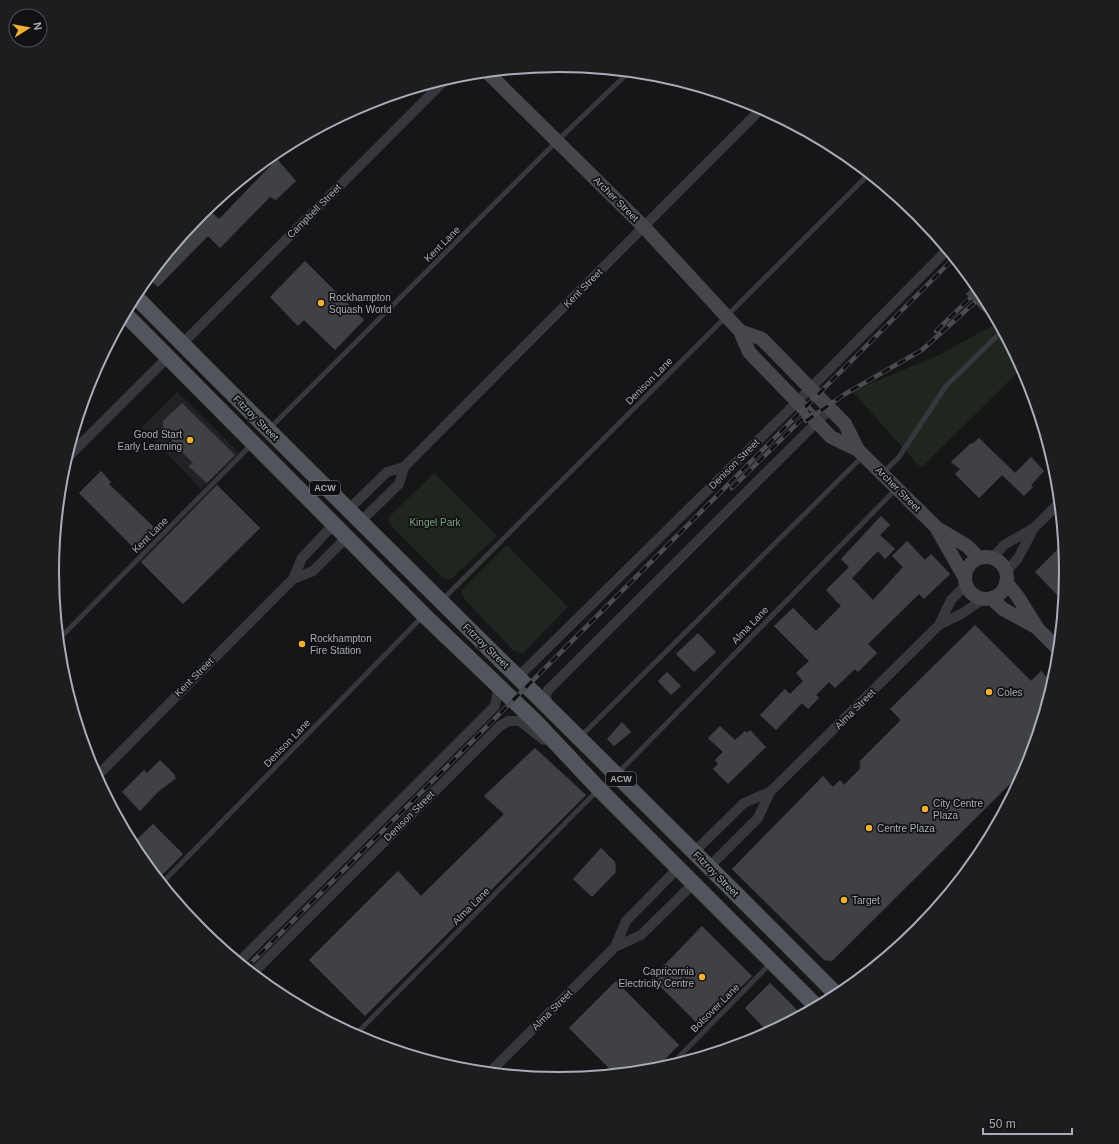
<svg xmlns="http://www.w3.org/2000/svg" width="1119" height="1144" viewBox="0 0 1119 1144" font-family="Helvetica,sans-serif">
	<rect width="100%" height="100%" fill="#161618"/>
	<!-- built -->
	<path fill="#222225" d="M 177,392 L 239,453 L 201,489 L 142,427 Z"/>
	<!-- green -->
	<path fill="#1e261f" d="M 999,322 L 1023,367 L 921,468 L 852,391 L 937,356 Z
		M 434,473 L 497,536 L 450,580 L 444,579 L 391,526 L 388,518 Z
		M 507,545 L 568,607 L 523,653 L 514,651 L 465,600 L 461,591 Z"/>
	<!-- building -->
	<path fill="#404145" stroke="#303034" d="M 277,159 L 296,181 L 276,200 L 270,197 L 220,248 L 208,236 L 158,287 L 148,278 L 176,243 L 196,224 L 194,222 L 201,213 L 207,208 L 219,219 Z
		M 305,261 L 364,320 L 335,350 L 304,320 L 298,326 L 270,297 Z
		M 976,284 L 990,307 L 985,313 L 966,294 Z
		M 182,403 L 235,455 L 207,483 L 188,466 L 193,463 L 163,433 L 163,421 Z
		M 979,438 L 1015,473 L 1031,457 L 1044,471 L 1031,485 L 1033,487 L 1024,496 L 1002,475 L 979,498 L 955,474 L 960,469 L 951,462 L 971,443 L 972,444 Z
		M 101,471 L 111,482 L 109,484 L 159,532 L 139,553 L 79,493 Z
		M 217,485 L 260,528 L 183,604 L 141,562 Z
		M 881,516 L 890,525 L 880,535 L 895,549 L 885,559 L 878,551 L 852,578 L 873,600 L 903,567 L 892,556 L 907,541 L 925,560 L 931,554 L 950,574 L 924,599 L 919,594 L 868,644 L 877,653 L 858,672 L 855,669 L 835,688 L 829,682 L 816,695 L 819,698 L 808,709 L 802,703 L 776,730 L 760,715 L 785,689 L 790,694 L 803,681 L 796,673 L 809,661 L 774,626 L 793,608 L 816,631 L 841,606 L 826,590 L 849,567 L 841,559 Z
		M 1064,543 L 1067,572 L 1064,602 L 1035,572 Z
		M 975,625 L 1031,681 L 1041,671 L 1053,684 L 1029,765 L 832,961 L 824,960 L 732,869 L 823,776 L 833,787 L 840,780 L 844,785 L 860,769 L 860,761 L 901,720 L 890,709 Z
		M 698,633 L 716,652 L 694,672 L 676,654 Z
		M 667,672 L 681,686 L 671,695 L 658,681 Z
		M 622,722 L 631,732 L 614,746 L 607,739 Z
		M 720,726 L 735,740 L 745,731 L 747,733 L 750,730 L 766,747 L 728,784 L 713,769 L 718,764 L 715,760 L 723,752 L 708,738 Z
		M 535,748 L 586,795 L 365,1016 L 309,960 L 398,871 L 421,896 L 504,814 L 484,796 Z
		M 160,760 L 175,775 L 174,776 L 176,778 L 158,792 L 140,811 L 122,792 L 144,770 L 147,773 Z
		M 153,824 L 183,854 L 158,879 L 137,854 L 132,844 Z
		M 601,848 L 615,862 L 616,872 L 592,897 L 573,879 Z
		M 702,926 L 752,976 L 701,1027 L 652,978 Z
		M 616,981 L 679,1045 L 654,1070 L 615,1074 L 569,1028 Z
		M 770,983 L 802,1015 L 769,1033 L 745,1008 Z"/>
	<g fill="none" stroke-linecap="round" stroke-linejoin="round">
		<!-- lane -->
		<path stroke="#37383d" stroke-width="5" d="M 270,428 L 557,141 L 630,71
			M 883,473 L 899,457 L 946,386 L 1003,330
			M 443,599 L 870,173
			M 59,639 L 252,444
			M 581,736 L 863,456
			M 618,773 L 896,489
			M 162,883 L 422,617
			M 355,1035 L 597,791
			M 669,1067 L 771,963"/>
		<!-- street -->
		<path stroke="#37383d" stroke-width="10" d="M 182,344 L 446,79
			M 66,459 L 168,357
			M 348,510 L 387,472 L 404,467 L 762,108
			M 360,522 L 399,484 L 404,467
			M 993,558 L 1004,545 L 1034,528 L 1060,502
			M 1006,572 L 1018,558 L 1034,528
			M 293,579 L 302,558 L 334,524
			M 939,625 L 951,600 L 966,585
			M 518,677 L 786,413 L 948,249
			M 547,706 L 546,695 L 548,690 L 830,409
			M 96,777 L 293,579 L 313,571 L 347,537
			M 694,852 L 744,803 L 770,792 L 939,625 L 963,613 L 983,599
			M 709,867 L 758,818 L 770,792
			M 615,947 L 626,921 L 678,868
			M 239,962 L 495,706 L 499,686
			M 253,973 L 500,726 L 508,721 L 520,721 L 544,740
			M 489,1073 L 615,947 L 641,935 L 694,883"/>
		<!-- secondary -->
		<path stroke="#45474d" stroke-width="14" d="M 487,72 L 644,227 L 740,331 L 749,352 L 831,437 L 858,450 L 937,528 L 967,546 L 979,558
			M 740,331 L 762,339 L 845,424 L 858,450
			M 937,529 L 965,578
			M965 578a21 21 0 1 1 42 0a21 21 0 1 1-42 0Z
			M 1006,582 L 1018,597 L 1038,629 L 1059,650
			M 991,598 L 1003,609 L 1036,627"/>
		<!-- primary -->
		<path stroke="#53555c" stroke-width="16" d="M 135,296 C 367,531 605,761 838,996
			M 125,314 L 424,615 L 535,721 L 599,789 L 817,1007"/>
		<!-- rail casing -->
		<g stroke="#4a4c52" stroke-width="4.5">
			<path id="rail" d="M 936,331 L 969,299
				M 806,421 L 845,394 L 922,350 L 974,303
				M 732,488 L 810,411
				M 246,968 L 955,257"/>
		</g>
		<!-- rail -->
		<use href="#rail" stroke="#111113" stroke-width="3" stroke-dasharray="9" stroke-linecap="butt"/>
	</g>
	<!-- markers -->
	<g fill="#f2b134" stroke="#111113" stroke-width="1.5">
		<circle cx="321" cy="303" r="4"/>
		<circle cx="190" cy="440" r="4"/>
		<circle cx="302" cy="644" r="4"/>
		<circle cx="989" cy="692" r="4"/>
		<circle cx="925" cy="809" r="4"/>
		<circle cx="869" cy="828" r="4"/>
		<circle cx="844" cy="900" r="4"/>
		<circle cx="702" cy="977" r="4"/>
	</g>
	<g text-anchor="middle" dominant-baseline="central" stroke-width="3.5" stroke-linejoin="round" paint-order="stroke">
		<!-- shield labels -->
		<g fill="#111113" stroke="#7b7e86" stroke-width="1">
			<rect x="310" y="481" width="30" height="14" rx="3"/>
			<rect x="606" y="772" width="30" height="14" rx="3"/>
		</g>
		<g font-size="9" font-weight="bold" fill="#a8adb8">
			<text x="325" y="488">ACW</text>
			<text x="621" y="779">ACW</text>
		</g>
		<!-- street labels -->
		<g font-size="10" fill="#a8adb8" stroke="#111113">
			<text transform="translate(616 199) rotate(45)">Archer Street</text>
			<text transform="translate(314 211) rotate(-45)">Campbell Street</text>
			<text transform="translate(442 244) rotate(-45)">Kent Lane</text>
			<text transform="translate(583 288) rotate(-45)">Kent Street</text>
			<text transform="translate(649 381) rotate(-45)">Denison Lane</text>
			<text transform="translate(256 418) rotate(45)">Fitzroy Street</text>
			<text transform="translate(734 464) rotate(-45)">Denison Street</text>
			<text transform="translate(898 489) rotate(45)">Archer Street</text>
			<text transform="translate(150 535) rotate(-45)">Kent Lane</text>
			<text transform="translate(750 625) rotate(-46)">Alma Lane</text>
			<text transform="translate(486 646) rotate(44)">Fitzroy Street</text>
			<text transform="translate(194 677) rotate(-45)">Kent Street</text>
			<text transform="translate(855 709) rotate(-45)">Alma Street</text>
			<text transform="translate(287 743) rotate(-46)">Denison Lane</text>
			<text transform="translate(409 816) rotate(-45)">Denison Street</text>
			<text transform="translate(716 874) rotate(45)">Fitzroy Street</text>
			<text transform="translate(471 906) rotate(-45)">Alma Lane</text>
			<text transform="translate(715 1008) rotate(-45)">Bolsover Lane</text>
			<text transform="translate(552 1010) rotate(-45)">Alma Street</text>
		</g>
		<!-- poi labels -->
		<g font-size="10" fill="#a8adb8" stroke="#111113" text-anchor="start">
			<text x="329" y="297">Rockhampton<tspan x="329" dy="12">Squash World</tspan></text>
			<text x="182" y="434" text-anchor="end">Good Start<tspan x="182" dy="12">Early Learning</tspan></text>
			<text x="310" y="638">Rockhampton<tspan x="310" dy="12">Fire Station</tspan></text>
			<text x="997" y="692">Coles</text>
			<text x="933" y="803">City Centre<tspan x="933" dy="12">Plaza</tspan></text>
			<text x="877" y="828">Centre Plaza</text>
			<text x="852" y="900">Target</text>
			<text x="694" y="971" text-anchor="end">Capricornia<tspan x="694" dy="12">Electricity Centre</tspan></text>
		</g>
		<!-- park labels -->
		<g font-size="10" fill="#7fa381" stroke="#111113">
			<text x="435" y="522">Kingel Park</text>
		</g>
	</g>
	<!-- crop -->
	<path d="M0 0H1119V1144H0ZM59 572a500 500 0 1 1 1000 0a500 500 0 1 1-1000 0Z" fill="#1d1d20" fill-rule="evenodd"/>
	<path fill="none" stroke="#a8adb8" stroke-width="2" d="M59 572a500 500 0 1 1 1000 0a500 500 0 1 1-1000 0Z"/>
	<!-- north arrow -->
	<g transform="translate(28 28) rotate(79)"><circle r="19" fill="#111113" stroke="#4d4f55"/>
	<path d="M0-3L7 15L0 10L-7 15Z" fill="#f2b134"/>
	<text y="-6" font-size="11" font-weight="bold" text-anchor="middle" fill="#a8adb8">N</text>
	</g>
	<!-- scale -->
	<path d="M983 1128v6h89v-6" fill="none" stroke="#a8adb8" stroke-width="2"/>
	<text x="989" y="1128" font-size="12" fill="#a8adb8" stroke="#111113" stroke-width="3" paint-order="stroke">50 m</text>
</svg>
